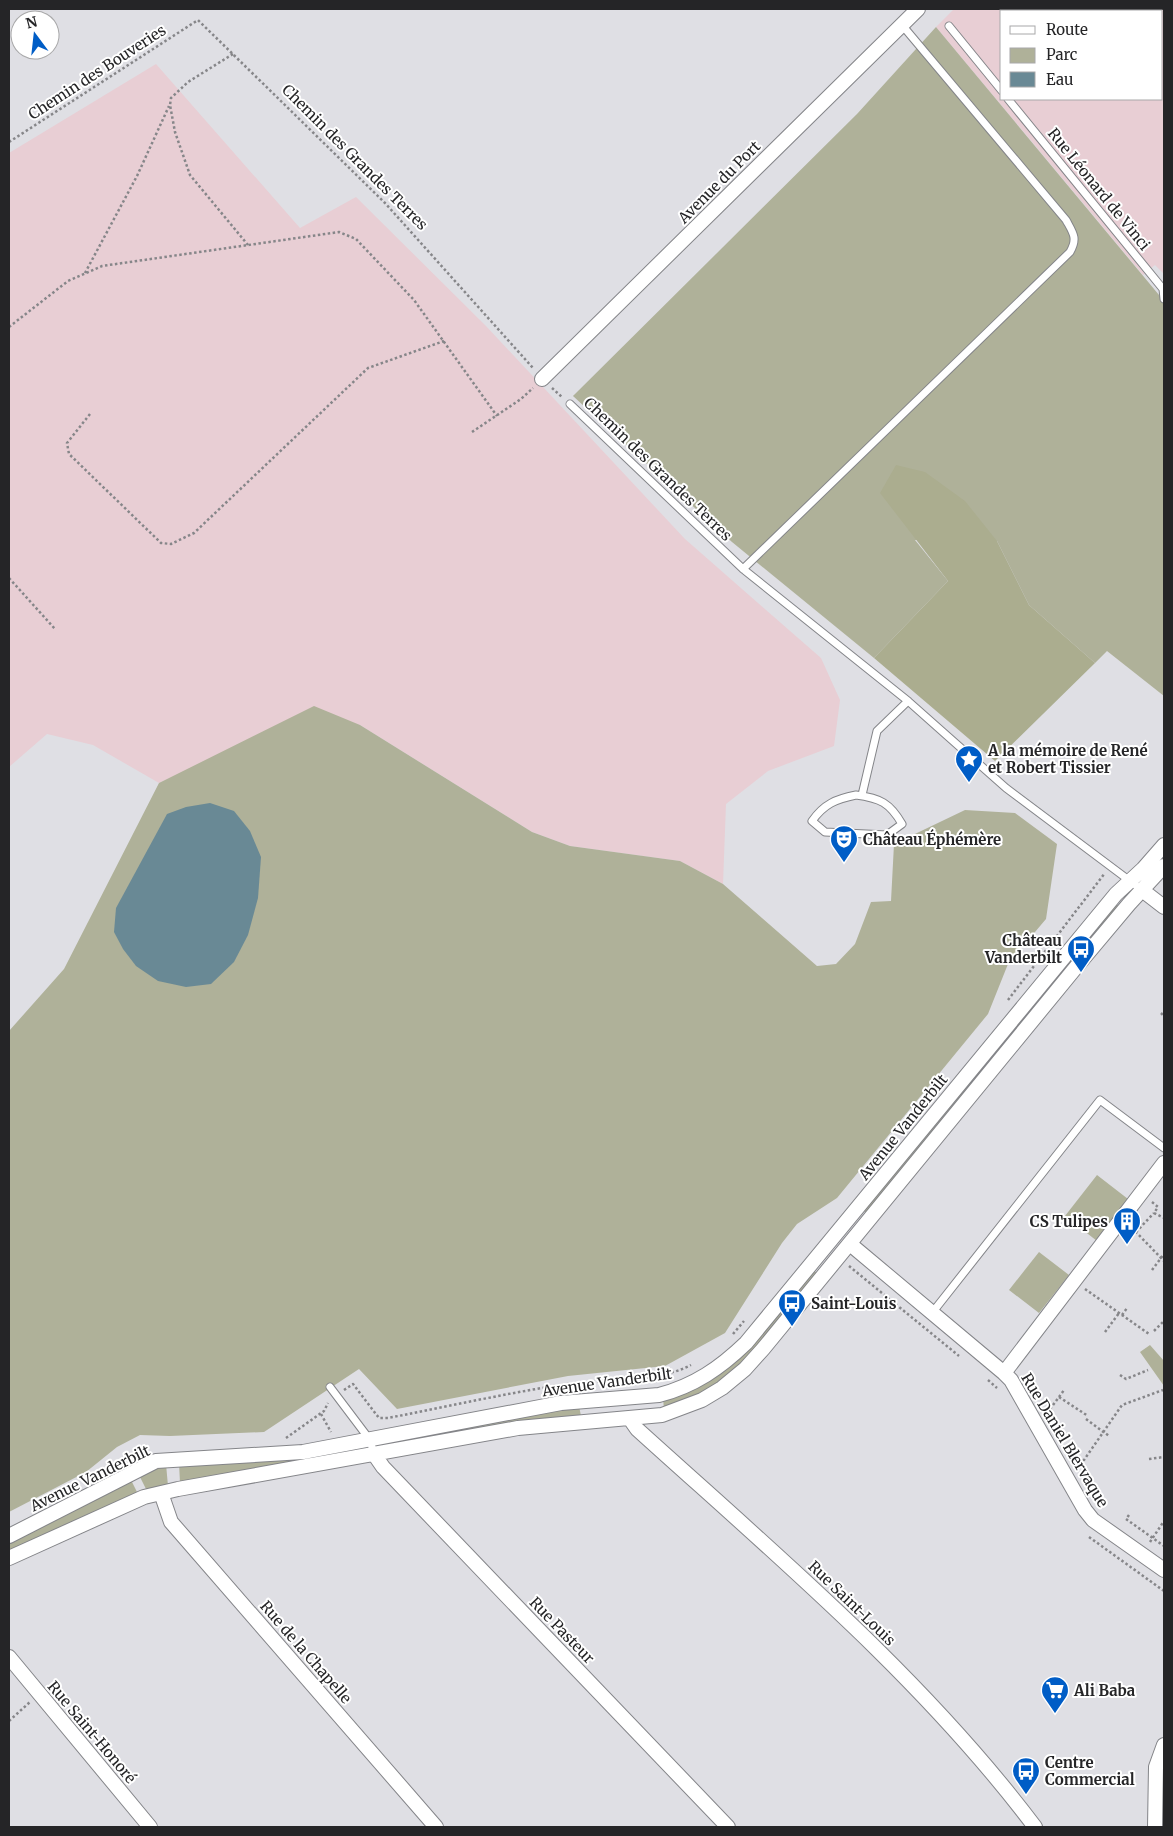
<svg xmlns="http://www.w3.org/2000/svg" width="1173" height="1836" viewBox="0 0 1173 1836" font-family="Merriweather,serif">
	<rect width="100%" height="100%" fill="#dfdfe4"/>
	<!-- industrial -->
	<path fill="#e8ced4" fill-rule="evenodd" d="M 954,9 L 1164,9 L 1164,274 L 1155,265 L 1143,275 L 936,27 ZM 1002,11 L 1162,11 L 1162,99 L 1002,99 Z
		M 156,64 L 300,228 L 356,197 L 486,326 L 685,539 L 821,658 L 840,700 L 834,746 L 768,771 L 726,804 L 723,884 L 680,861 L 570,846 L 532,832 L 360,725 L 211,759 L 159,783 L 93,745 L 47,734 L 9,767 L 9,153 Z"/>
	<!-- green -->
	<path fill="#afb199" d="M 936,27 L 1164,301 L 1164,696 L 1107,651 L 1095,663 L 1029,605 L 997,541 L 915,540 L 948,581 L 874,658 L 732,542 L 573,396 L 857,114 Z
		M 314,706 L 360,725 L 532,832 L 570,846 L 680,861 L 723,884 L 817,966 L 836,964 L 855,944 L 871,902 L 891,901 L 894,844 L 965,810 L 1015,813 L 1057,844 L 1046,919 L 1008,964 L 988,1014 L 837,1198 L 797,1224 L 782,1243 L 725,1333 L 665,1366 L 568,1376 L 397,1409 L 359,1369 L 264,1432 L 170,1436 L 140,1435 L 117,1447 L 86,1472 L 9,1512 L 9,1031 L 64,969 L 159,783 Z
		M 1116,904 L 1120,907 L 979,1079 L 972,1074 Z
		M 968,1079 L 975,1084 L 868,1214 L 861,1209 Z
		M 1097,1175 L 1128,1199 L 1097,1241 L 1065,1216 Z
		M 1039,1252 L 1069,1275 L 1039,1313 L 1009,1290 Z
		M 812,1269 L 818,1274 L 755,1353 L 716,1387 L 664,1409 L 663,1399 L 696,1388 Z
		M 1150,1345 L 1164,1361 L 1164,1386 L 1140,1352 Z
		M 579,1406 L 581,1416 L 400,1445 L 399,1439 Z
		M 331,1451 L 332,1456 L 180,1483 L 179,1463 Z
		M 166,1464 L 168,1486 L 147,1491 L 138,1473 Z
		M 130,1478 L 138,1494 L 9,1553 L 9,1541 Z"/>
	<!-- forest -->
	<path fill="#abad8f" d="M 896,465 L 925,472 L 965,501 L 997,541 L 1029,605 L 1095,663 L 995,761 L 874,658 L 948,581 L 880,493 Z"/>
	<!-- water -->
	<path fill="#698995" d="M 210,803 L 234,811 L 250,831 L 261,857 L 258,898 L 248,935 L 234,962 L 211,984 L 186,987 L 158,981 L 136,966 L 123,949 L 114,932 L 116,908 L 167,814 L 186,807 Z"/>
	<g fill="none" stroke-linecap="round" stroke-linejoin="round">
		<!-- lane casing -->
		<g stroke="#848589" stroke-width="9">
			<path id="lane" d="M 949,26 L 1002,91
				M 1008,99 L 1163,289 L 1164,299
				M 570,404 L 743,569 L 908,701 L 1006,788 L 1142,890
				M 743,569 L 1070,252 C 1078,238 1073,233 1066,220 L 902,25
				M 856,795 C 880,798 890,803 902,824 L 887,835 L 825,832 L 812,821 C 824,804 836,799 856,795 Z
				M 862,795 L 877,731 L 908,701
				M 932,1313 L 1100,1100 L 1164,1148
				M 330,1387 L 370,1440 L 374,1454"/>
		</g>
		<!-- street casing -->
		<g stroke="#848589" stroke-width="16">
			<path id="street" d="M 542,379 L 918,9
				M 1142,890 L 1164,907
				M 850,1244 L 1004,1373 L 1011,1380 L 1085,1510 L 1093,1520 L 1164,1570
				M 1004,1373 L 1164,1163
				M 630,1419 L 637,1429 C 776,1555 922,1677 1035,1827
				M 374,1454 L 383,1467 L 728,1827
				M 161,1493 L 171,1522 L 436,1827
				M 9,1536 L 156,1461 L 303,1452 L 561,1403 L 659,1395 C 694,1386 720,1368 746,1343 L 1116,894 L 1143,869 L 1164,845
				M 9,1558 L 144,1497 L 178,1489 L 518,1428 L 662,1415 L 702,1400 L 722,1388 L 745,1369 L 763,1349 L 1077,966 L 1129,904 L 1164,866
				M 9,1657 L 150,1827
				M 1155,1827 L 1156,1767 L 1164,1745"/>
		</g>
		<!-- path -->
		<path stroke="#868689" stroke-width="2.5" stroke-dasharray="2.5 2.5" stroke-linecap="butt" d="M 233,54 L 188,82 L 171,98 L 170,105 L 175,132 L 190,175 L 248,245
			M 9,142 L 198,20 L 385,203 L 533,368
			M 85,273 L 137,176 L 169,106
			M 9,327 L 68,281 L 102,266 L 339,232 L 356,239 L 414,300 L 497,416
			M 552,388 L 563,398
			M 90,414 L 67,443 L 69,454 L 161,543 L 171,544 L 194,533 L 368,368 L 444,341
			M 472,432 L 521,399 L 533,388
			M 9,578 L 55,629
			M 1008,1000 L 1105,873
			M 1161,1013 L 1164,1016
			M 1152,1202 L 1158,1207 L 1154,1213 L 1164,1218
			M 1132,1228 L 1164,1261
			M 1136,1232 L 1154,1213
			M 849,1266 L 959,1356
			M 1152,1270 L 1164,1254
			M 1085,1289 L 1149,1334
			M 1122,1315 L 1127,1308
			M 1154,1331 L 1164,1321
			M 1105,1332 L 1119,1313
			M 733,1334 L 744,1321
			M 1120,1375 L 1126,1379 L 1148,1370
			M 988,1380 L 997,1388
			M 344,1390 L 353,1384 L 379,1418 L 388,1418 C 445,1407 503,1394 560,1385 C 603,1378 651,1385 691,1365
			M 1059,1397 L 1064,1390
			M 1047,1413 L 1059,1397 L 1088,1416
			M 321,1414 L 331,1432
			M 1086,1419 L 1109,1436
			M 286,1438 L 324,1411 L 328,1403
			M 1149,1459 L 1164,1457
			M 1074,1465 L 1084,1460 L 1122,1405 L 1163,1390
			M 1129,1515 L 1126,1519 L 1164,1546
			M 1089,1537 L 1164,1591
			M 1150,1542 L 1164,1521
			M 9,1721 L 30,1702"/>
		<!-- lane -->
		<use href="#lane" stroke="#fff" stroke-width="7"/>
		<!-- street -->
		<use href="#street" stroke="#fff" stroke-width="14"/>
	</g>
	<!-- icons -->
	<defs>
		<g id="sight-pin" transform="scale(1.4375)"><path d="M0 17L-7.5 6A9.5 9.5 0 1 1 7.5 6Z" fill="#005dc6" stroke="#fff"/><path d="M0-6L1.8-2.2L6-1.7L2.9 1.2L3.7 5.4L0 3.3L-3.7 5.4L-2.9 1.2L-6-1.7L-1.8-2.2Z" fill="#fff"/></g>
		<g id="theatre-pin" transform="scale(1.4375)"><path d="M0 17L-7.5 6A9.5 9.5 0 1 1 7.5 6Z" fill="#005dc6" stroke="#fff"/><path d="M-5-5.5Q0-4 5-5.5V0Q5 5 0 6Q-5 5-5 0ZM-3.3-2.5H-1v1.5H-3.3ZM1-2.5H3.3v1.5H1ZM-2.8 1Q0 5.5 2.8 1Z" fill="#fff"/></g>
		<g id="bus-pin" transform="scale(1.4375)"><path d="M0 17L-7.5 6A9.5 9.5 0 1 1 7.5 6Z" fill="#005dc6" stroke="#fff"/><path d="M-5-6H5V4H4V6H2V4H-2V6H-4V4H-5ZM-3.5-4V0h7V-4ZM-3.5 1.2v1.5H-2V1.2ZM2 1.2v1.5H3.5V1.2Z" fill="#fff"/></g>
		<g id="building-pin" transform="scale(1.4375)"><path d="M0 17L-7.5 6A9.5 9.5 0 1 1 7.5 6Z" fill="#005dc6" stroke="#fff"/><path d="M-4-6H4V6H1V3H-1V6H-4ZM-2.5-4.3h1.7v1.8h-1.7ZM.8-4.3h1.7v1.8H.8ZM-2.5-1h1.7V.8h-1.7ZM.8-1h1.7V.8H.8Z" fill="#fff"/></g>
		<g id="supermarket-pin" transform="scale(1.4375)"><path d="M0 17L-7.5 6A9.5 9.5 0 1 1 7.5 6Z" fill="#005dc6" stroke="#fff"/><path d="M-6-5.5h2.5l.6 2H6L4.5 2H-2.5L-4.4-4H-6ZM-1.5 3.2a1.3 1.3 0 1 0 .1 0ZM3 3.2a1.3 1.3 0 1 0 .1 0Z" fill="#fff"/></g>
	</defs>
	<g fill-rule="evenodd">
		<use href="#sight-pin" x="969" y="759"/>
		<use href="#theatre-pin" x="844" y="839"/>
		<use href="#bus-pin" x="1081" y="949"/>
		<use href="#building-pin" x="1127" y="1221"/>
		<use href="#bus-pin" x="792" y="1303"/>
		<use href="#supermarket-pin" x="1055" y="1690"/>
		<use href="#bus-pin" x="1026" y="1771"/>
	</g>
	<g text-anchor="middle" dominant-baseline="central" stroke-width="4" stroke-linejoin="round" paint-order="stroke">
		<!-- street labels -->
		<g font-size="15" fill="#252527" stroke="#fff">
			<text transform="translate(97 72) rotate(-33)">Chemin des Bouveries</text>
			<text transform="translate(355 157) rotate(45)">Chemin des Grandes Terres</text>
			<text transform="translate(719 182) rotate(-45)">Avenue du Port</text>
			<text transform="translate(1099 189) rotate(51)">Rue Léonard de Vinci</text>
			<text transform="translate(658 469) rotate(44)">Chemin des Grandes Terres</text>
			<text transform="translate(903 1127) rotate(-51)">Avenue Vanderbilt</text>
			<text transform="translate(607 1382) rotate(-8)">Avenue Vanderbilt</text>
			<text transform="translate(1065 1440) rotate(59)">Rue Daniel Blervaque</text>
			<text transform="translate(90 1478) rotate(-26)">Avenue Vanderbilt</text>
			<text transform="translate(852 1603) rotate(44)">Rue Saint-Louis</text>
			<text transform="translate(562 1630) rotate(46)">Rue Pasteur</text>
			<text transform="translate(306 1652) rotate(49)">Rue de la Chapelle</text>
			<text transform="translate(92 1732) rotate(50)">Rue Saint-Honoré</text>
		</g>
		<!-- poi labels -->
		<g font-size="15" font-weight="bold" fill="#252527" stroke="#fff" text-anchor="start">
			<text x="988" y="750">A la mémoire de René<tspan x="988" dy="17">et Robert Tissier</tspan></text>
			<text x="863" y="839">Château Éphémère</text>
			<text x="1062" y="940" text-anchor="end">Château<tspan x="1062" dy="17">Vanderbilt</tspan></text>
			<text x="1108" y="1221" text-anchor="end">CS Tulipes</text>
			<text x="811" y="1303">Saint-Louis</text>
			<text x="1074" y="1690">Ali Baba</text>
			<text x="1045" y="1762">Centre<tspan x="1045" dy="17">Commercial</tspan></text>
		</g>
	</g>
	<!-- border -->
	<rect width="1173" height="1836" fill="none" stroke="#252527" stroke-width="20"/>
	<!-- legend -->
	<rect x="1000" y="10" width="162" height="90" fill="#ffffff" stroke="#a8a8a9"/>
	<rect x="1010" y="26" width="25" height="8" fill="#ffffff" stroke="#a8a8a9"/>
	<text x="1046" y="35" font-size="15" fill="#252527">Route</text>
	<rect x="1010" y="48" width="25" height="15" fill="#afb199" stroke="#a8a8a9"/>
	<text x="1046" y="60" font-size="15" fill="#252527">Parc</text>
	<rect x="1010" y="72" width="25" height="15" fill="#698995" stroke="#a8a8a9"/>
	<text x="1046" y="85" font-size="15" fill="#252527">Eau</text>
	<!-- north arrow -->
	<g transform="translate(35 35) rotate(345)"><circle r="24" fill="#ffffff" stroke="#a8a8a9"/>
	<path d="M0-4L9 19L0 12L-9 19Z" fill="#005dc6"/>
	<text y="-8" font-size="14" font-weight="bold" text-anchor="middle" fill="#252527">N</text>
	</g>
</svg>
